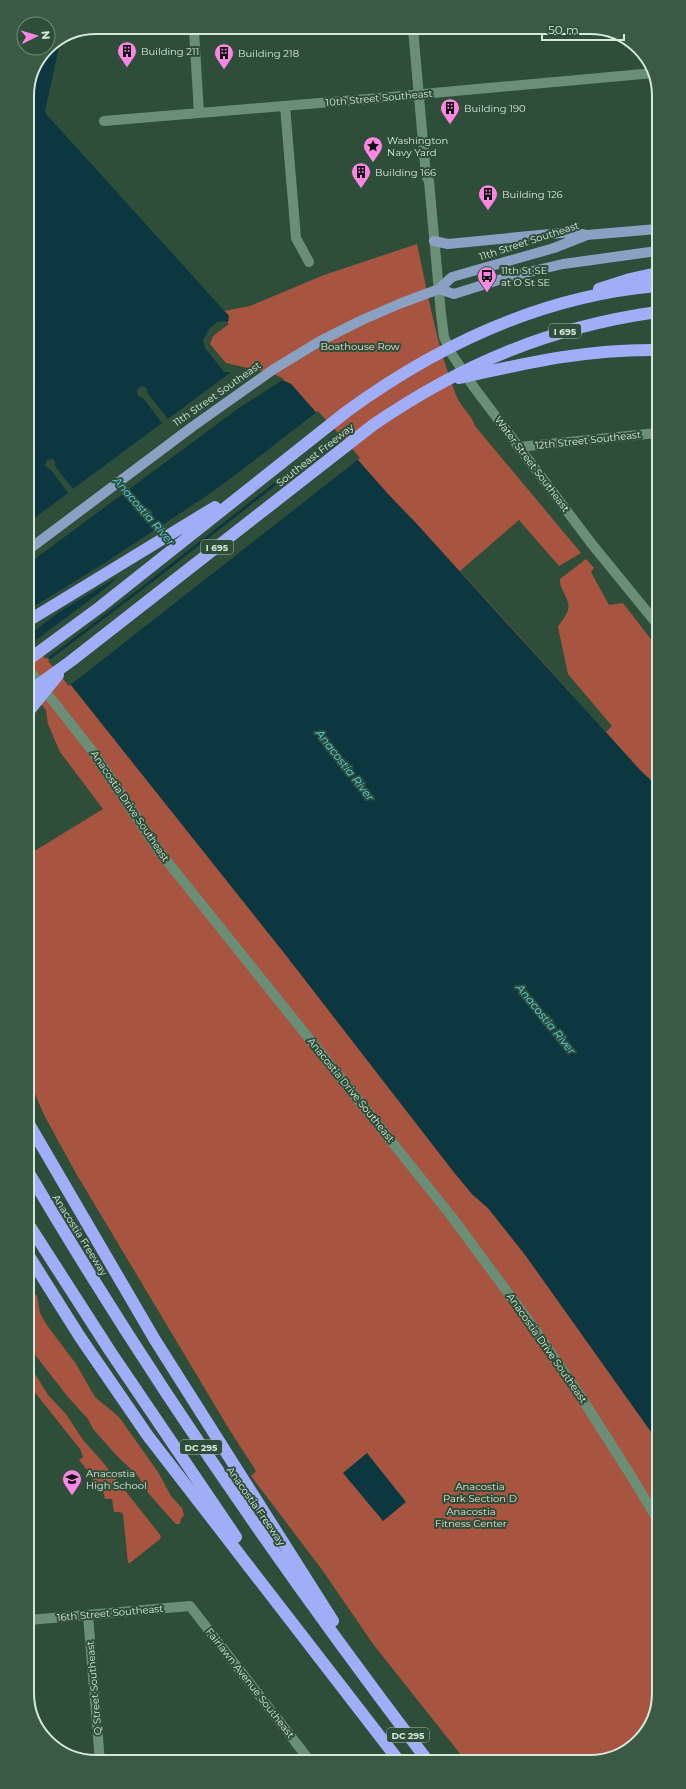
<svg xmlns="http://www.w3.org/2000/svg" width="686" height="1789" viewBox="0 0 686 1789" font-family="Montserrat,sans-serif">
	<rect width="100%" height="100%" fill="#2e4e39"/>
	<!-- green -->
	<path fill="#a75540" d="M 417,244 C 428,295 437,347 456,395 C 460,407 471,413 475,426 L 581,553 L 559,566 L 519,520 L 460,571 L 590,714 L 387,493 L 291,384 L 273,376 L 225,365 L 208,345 L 211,335 L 229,316 L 224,311 L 250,306 L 324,275 Z
		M 586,559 L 594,568 L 591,572 L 609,605 L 623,603 L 657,647 L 658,787 L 644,775 L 606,732 L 612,726 L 568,674 L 558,627 C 561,622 566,616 568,610 C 571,599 559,590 560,579 Z
		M 28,634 L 71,685 L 285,954 L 453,1171 L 472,1194 L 488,1208 L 526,1256 L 659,1443 L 659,1693 L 645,1735 L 608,1760 L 465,1760 L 373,1644 L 323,1571 L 251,1476 L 256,1471 L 229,1429 L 77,1175 L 44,1115 L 29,1080 L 28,855 L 103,809 L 60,752 L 48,724 L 46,710 L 28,688 Z
		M 29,1289 L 37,1296 L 40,1313 L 46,1324 L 76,1364 L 95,1397 L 119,1417 L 158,1472 L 171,1496 L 182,1508 L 184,1515 L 181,1519 L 180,1524 L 176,1524 L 173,1521 L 149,1494 L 138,1476 L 119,1458 L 93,1429 L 88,1419 L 68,1397 L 29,1347 Z
		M 29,1364 L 48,1395 L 66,1414 L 83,1440 L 101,1460 L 161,1536 L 160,1539 L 130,1563 L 128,1563 L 123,1514 L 120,1512 L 114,1512 L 112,1499 L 105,1499 L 102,1487 L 94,1485 L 92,1476 L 79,1460 L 83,1457 L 80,1449 L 29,1385 Z"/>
	<!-- water -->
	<path fill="#0d3740" d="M 61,38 L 45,111 L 46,114 L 229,316 L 228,322 L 211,335 L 208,345 L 225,365 L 273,376 L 291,384 L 387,493 L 416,523 L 640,770 L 658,787 L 659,1443 L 526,1256 L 488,1208 L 472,1194 L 453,1171 L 285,954 L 71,685 L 28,634 L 27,92 L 47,48 Z
		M 367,1453 L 406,1502 L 383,1521 L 343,1473 Z"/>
	<!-- pier -->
	<path fill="#2e4e39" d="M 225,321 L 229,324 L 213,336 L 210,344 L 226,363 L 274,374 L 284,379 L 236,410 L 28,564 L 28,523 L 68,493 L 51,470 L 46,467 L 45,465 L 47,460 L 52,459 L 55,461 L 55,466 L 73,489 L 162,423 L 143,398 L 138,396 L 137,390 L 139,388 L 142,386 L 147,388 L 148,394 L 168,419 L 231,372 L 224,372 L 205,348 L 203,340 L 209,329 L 217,322 Z
		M 318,411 L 338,433 L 144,585 L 46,659 L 32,643 L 102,591 L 119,576 L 59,612 L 28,636 L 28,610 L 103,564 L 202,499 L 234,476 Z
		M 340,435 L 360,458 L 69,686 L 48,661 L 146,587 Z"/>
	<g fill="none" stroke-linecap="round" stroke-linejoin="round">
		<!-- minor -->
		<path stroke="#6b8e77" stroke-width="10" d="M 413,29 L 426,176 L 429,181 L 441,314 L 444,337 L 451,353 L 473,386 L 591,543 L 657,624
			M 194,31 L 199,113
			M 285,106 L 296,238 L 309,262
			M 104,121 L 379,98 L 654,73
			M 519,447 L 657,433
			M 28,669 L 93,752 L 159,851 L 452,1217 L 531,1324 L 581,1397 L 630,1474 L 659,1522
			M 88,1615 L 100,1762
			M 29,1620 L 190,1606 L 310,1761"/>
		<!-- major -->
		<path stroke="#8ba1c4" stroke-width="10" d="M 434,241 L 448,244 L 571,232 L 587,235
			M 439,289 L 454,294 L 508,277 L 563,264 L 657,251
			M 28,550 L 192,427 L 274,369 L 320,341 L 362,320 L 399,304 L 439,289 L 452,277 L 554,248 L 587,235 L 657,229"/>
		<!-- highway -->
		<path stroke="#a0aef7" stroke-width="12" d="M 599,289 L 630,279 L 657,273
			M 459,378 C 527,363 586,349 657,350
			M 28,621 L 215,507
			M 28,660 L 100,607 L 346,412 C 439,344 541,296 657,286
			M 28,692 L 71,661 L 373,425 C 462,364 550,327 657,312
			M 28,712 L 58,675
			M 29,1124 L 155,1340 L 333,1621
			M 29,1173 C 149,1377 284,1572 427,1760
			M 29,1225 L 110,1351 L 236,1537
			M 29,1256 L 80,1337 L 148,1436 L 399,1761"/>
	</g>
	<!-- icons -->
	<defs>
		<g id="building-pin" transform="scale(1)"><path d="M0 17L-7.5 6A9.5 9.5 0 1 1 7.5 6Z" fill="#fc86e4" stroke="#2e4e39"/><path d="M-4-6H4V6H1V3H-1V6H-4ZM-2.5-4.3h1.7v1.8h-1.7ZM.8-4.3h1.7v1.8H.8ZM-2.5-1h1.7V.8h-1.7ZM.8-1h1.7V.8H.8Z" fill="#111"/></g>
		<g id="sight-pin" transform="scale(1)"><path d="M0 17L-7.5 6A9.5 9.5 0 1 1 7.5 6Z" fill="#fc86e4" stroke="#2e4e39"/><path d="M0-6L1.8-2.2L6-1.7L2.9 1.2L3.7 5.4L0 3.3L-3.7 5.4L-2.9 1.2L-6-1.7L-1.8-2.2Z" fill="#111"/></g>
		<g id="bus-pin" transform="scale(1)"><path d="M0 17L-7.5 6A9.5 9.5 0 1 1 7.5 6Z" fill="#fc86e4" stroke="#2e4e39"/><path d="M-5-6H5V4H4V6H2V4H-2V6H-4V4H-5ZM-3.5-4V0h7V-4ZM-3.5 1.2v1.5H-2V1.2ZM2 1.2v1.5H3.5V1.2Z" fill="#111"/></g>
		<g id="school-pin" transform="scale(1)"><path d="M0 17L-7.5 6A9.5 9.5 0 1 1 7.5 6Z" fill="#fc86e4" stroke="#2e4e39"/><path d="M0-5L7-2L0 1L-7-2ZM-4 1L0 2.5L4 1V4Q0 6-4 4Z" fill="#111"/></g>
	</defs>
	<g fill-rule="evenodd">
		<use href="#building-pin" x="127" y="51"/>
		<use href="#building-pin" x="224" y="53"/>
		<use href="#building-pin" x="450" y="108"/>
		<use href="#sight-pin" x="373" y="146"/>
		<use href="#building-pin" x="361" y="172"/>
		<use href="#building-pin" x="488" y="194"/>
		<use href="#bus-pin" x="487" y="276"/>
		<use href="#school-pin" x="72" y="1479"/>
	</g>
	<g text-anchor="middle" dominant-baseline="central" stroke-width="4" stroke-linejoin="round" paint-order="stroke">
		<!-- shield labels -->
		<g fill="#2e4e39" stroke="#a4baaa" stroke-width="1">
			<rect x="549" y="324" width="32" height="14" rx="3"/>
			<rect x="201" y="540" width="32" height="14" rx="3"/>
			<rect x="180" y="1440" width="42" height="14" rx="3"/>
			<rect x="387" y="1728" width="42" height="14" rx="3"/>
		</g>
		<g font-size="9" font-weight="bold" fill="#d6e8db">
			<text x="565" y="331">I 695</text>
			<text x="217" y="547">I 695</text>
			<text x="201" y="1447">DC 295</text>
			<text x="408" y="1735">DC 295</text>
		</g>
		<!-- poi labels -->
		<g font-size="10" fill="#d6e8db" stroke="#2e4e39" text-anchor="start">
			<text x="141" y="51">Building 211</text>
			<text x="238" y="53">Building 218</text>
			<text x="464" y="108">Building 190</text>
			<text x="387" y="140">Washington<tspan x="387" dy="12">Navy Yard</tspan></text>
			<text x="375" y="172">Building 166</text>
			<text x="502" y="194">Building 126</text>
			<text x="501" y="270">11th St SE<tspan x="501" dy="12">at O St SE</tspan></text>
			<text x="86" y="1473">Anacostia<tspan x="86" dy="12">High School</tspan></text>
		</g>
		<!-- street labels -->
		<g font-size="10" fill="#d6e8db" stroke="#2e4e39">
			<text transform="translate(379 98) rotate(-5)">10th Street Southeast</text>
			<text transform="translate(529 241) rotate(-18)">11th Street Southeast</text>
			<text transform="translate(217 394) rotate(-35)">11th Street Southeast</text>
			<text transform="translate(588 440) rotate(-6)">12th Street Southeast</text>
			<text transform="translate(315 455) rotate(-38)">Southeast Freeway</text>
			<text transform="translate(532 464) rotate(53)">Water Street Southeast</text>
			<text transform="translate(130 806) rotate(56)">Anacostia Drive Southeast</text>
			<text transform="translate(351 1090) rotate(51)">Anacostia Drive Southeast</text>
			<text transform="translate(80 1235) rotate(58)">Anacostia Freeway</text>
			<text transform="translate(547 1348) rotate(55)">Anacostia Drive Southeast</text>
			<text transform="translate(256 1506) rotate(55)">Anacostia Freeway</text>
			<text transform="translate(110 1613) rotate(-5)">16th Street Southeast</text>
			<text transform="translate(250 1683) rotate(52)">Fairlawn Avenue Southeast</text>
			<text transform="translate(94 1688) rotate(-95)">Q Street Southeast</text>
		</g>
		<!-- park labels -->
		<g font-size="10" fill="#f5dcd5" stroke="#2e4e39">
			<text x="360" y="346">Boathouse Row</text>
			<text x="480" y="1486">Anacostia<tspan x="480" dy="12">Park Section D</tspan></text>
			<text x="471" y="1511">Anacostia<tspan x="471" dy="12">Fitness Center</tspan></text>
		</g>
		<!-- water labels -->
		<g font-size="11" font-style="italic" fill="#58d8f5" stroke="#2e4e39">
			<text transform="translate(144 511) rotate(49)">Anacostia River</text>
			<text transform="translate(345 765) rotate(52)">Anacostia River</text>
			<text transform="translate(546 1019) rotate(51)">Anacostia River</text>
		</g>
	</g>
	<!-- crop -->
	<path d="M0 0H686V1789H0ZM96 34H590A62 62 0 0 1 652 96V1693A62 62 0 0 1 590 1755H96A62 62 0 0 1 34 1693V96A62 62 0 0 1 96 34Z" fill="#3b5a46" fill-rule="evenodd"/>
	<path fill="none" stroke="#d6e8db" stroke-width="2" d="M96 34H590A62 62 0 0 1 652 96V1693A62 62 0 0 1 590 1755H96A62 62 0 0 1 34 1693V96A62 62 0 0 1 96 34Z"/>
	<!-- north arrow -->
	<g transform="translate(36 36) rotate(85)"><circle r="19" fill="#2e4e39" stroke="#718c7a"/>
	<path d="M0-3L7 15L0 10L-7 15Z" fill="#fc86e4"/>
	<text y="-6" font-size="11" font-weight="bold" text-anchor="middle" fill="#d6e8db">N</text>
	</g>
	<!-- scale -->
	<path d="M542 34v6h82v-6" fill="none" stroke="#d6e8db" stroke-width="2"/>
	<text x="548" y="34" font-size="12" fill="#d6e8db" stroke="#2e4e39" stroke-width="3" paint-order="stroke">50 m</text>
</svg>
